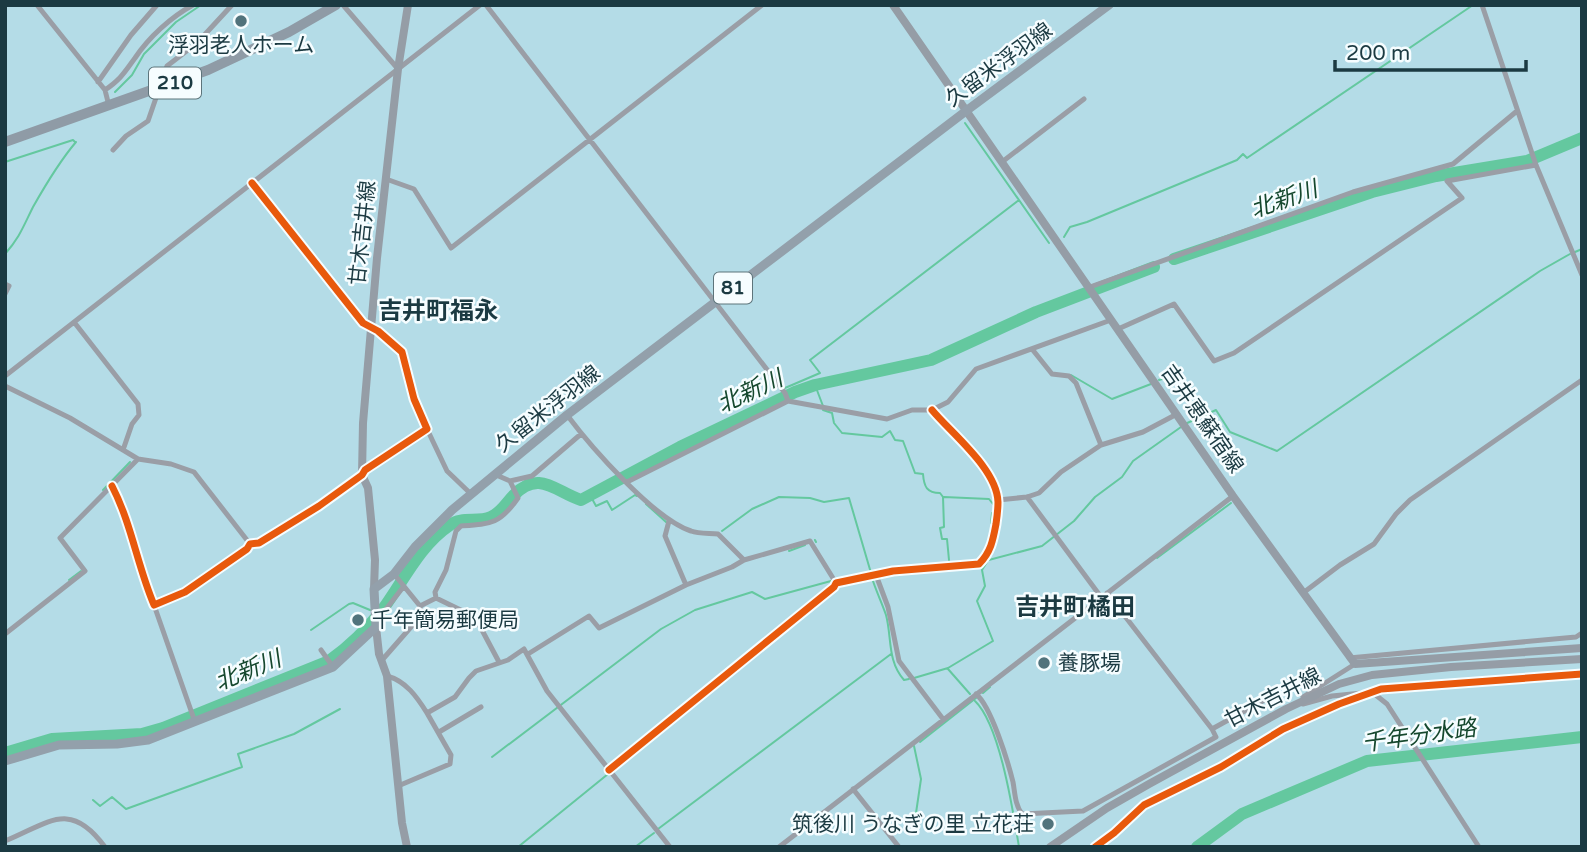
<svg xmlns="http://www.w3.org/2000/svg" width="1587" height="852" viewBox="0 0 1587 852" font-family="'Varela Round','Noto Sans JP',sans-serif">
	<rect width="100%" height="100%" fill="#b4dce7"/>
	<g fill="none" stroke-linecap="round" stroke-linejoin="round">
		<!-- stream -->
		<path stroke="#64c89f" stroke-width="2" d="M 115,92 L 132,75 L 144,54 L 176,22 L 201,5
			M 965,123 L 1049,243
			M 5,162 L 73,140 L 75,142
			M 1064,237 L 1070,227 L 1087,222 L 1237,160 L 1243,154 L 1247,158 L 1473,5
			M 1575,252 L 1582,249
			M 5,254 C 20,237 23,227 33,207 C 46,184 59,162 76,142
			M 1071,375 L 1112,399 L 1151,384
			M 1159,380 L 1178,374
			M 815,385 L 823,406
			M 785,388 L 820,373 L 810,360 L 1019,200
			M 823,410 L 832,413 L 834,423 L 842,433 L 882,437 L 890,431 L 895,440 L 903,441 L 915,473 L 923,474 C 924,487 927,493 940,493 L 943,497 L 944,527 L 940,528 L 942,539 L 947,539 L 949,560
			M 1185,424 L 1216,410 L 1230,432 L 1277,451 L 1540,271 L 1570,254
			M 103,490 L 130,462
			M 590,495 L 596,506 L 607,501 L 612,510 L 635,495 L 637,496
			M 944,497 L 989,499 L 993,504
			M 646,504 L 666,522
			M 991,523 L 992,513
			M 722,531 L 752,509 L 779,497 L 810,498 L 824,502 L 849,498 L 871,573
			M 815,540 L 816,542
			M 789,551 L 805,545
			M 1157,558 L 1231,503
			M 985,561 L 1042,546 L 1074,521 L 1095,497 L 1122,477 L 1133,461 L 1181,427
			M 895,568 L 980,560
			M 872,578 C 876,591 882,603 886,615 C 892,637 887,661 904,680 L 909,679
			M 837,579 L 859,576
			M 69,580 L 81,571
			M 311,630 L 349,604 L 353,603 L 370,610
			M 948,669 L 970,694
			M 914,678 L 948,668 L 993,641 L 977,601 L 985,586 L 982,570 L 987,562
			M 983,693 L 990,687
			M 975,701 C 1000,725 1013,811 1019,847
			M 920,742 L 976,698
			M 914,746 L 921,779 L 916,813
			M 492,757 L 661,629 L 695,610 L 752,592 L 765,599 L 831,581
			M 614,770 L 670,724
			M 93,800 L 100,806 L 112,797 L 126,809 L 242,767 L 238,754 L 294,734 L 340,709
			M 658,829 L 891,654
			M 518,847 L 608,774
			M 635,847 L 654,833"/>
		<!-- river -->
		<path stroke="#64c89f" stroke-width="12" d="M 1174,259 L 1372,192 L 1436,176 L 1527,161 L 1582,138
			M 5,753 L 52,739 L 142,734 L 163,728 L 329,661 C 349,647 368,628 383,609 C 404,580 420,545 450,525 C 462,516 478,523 491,517 C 502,512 506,503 514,495 C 539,469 556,492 581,500 L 680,447 L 795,392 L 815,385 L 931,360 L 1036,312 L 1154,267
			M 1197,847 L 1242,814 L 1367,761 L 1582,737"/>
		<!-- street -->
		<path stroke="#9a9ea6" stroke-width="5" d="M 37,5 L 105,90 L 109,106
			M 343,5 L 398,69
			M 486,5 L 785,393 L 788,401
			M 1482,5 L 1536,165 L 1582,275
			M 98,82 L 131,35 L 157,5
			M 105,90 C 121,79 124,73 135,58 C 149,37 171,17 193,5
			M 113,150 L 126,136 L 148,121 L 167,66 L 197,43 L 232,5
			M 1002,162 L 1084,99
			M 386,179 L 414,189 L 451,248 L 762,5
			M 5,284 L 9,286 L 5,294
			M 1090,287 L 1353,192 L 1453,164 L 1517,111
			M 74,322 L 138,404 L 139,415 L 132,424 L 123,450
			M 1118,329 L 1174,304 L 1214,361 L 1234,353 L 1462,198 L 1447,181 L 1536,165
			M 1032,349 L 1052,374 L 1069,376 L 1076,383 L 1101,445
			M 5,376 L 480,5
			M 5,386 L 70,418 L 138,459 L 171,464 L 194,472 L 250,544
			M 567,415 C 591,447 654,519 691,531 C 699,534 710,533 718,534 L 744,560 L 810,541 L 836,583
			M 427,429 L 447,471 L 471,494
			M 510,481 L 532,476 L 581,434
			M 627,482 L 788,401 L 887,419 L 912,410 L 932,410 L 948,402 L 976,369 L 1111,320
			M 112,486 C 132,525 137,565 154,605 L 185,592 L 247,549 L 250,544 L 259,543 L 319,506 L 362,475 L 365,470 L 427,429 L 414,399 L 402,352 L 378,331 L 363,323 L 252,183
			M 1027,497 L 1101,597
			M 998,500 L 1027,497 L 1039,493 L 1061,472 L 1101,445 L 1143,432 L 1177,414
			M 669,521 L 665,536 L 686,585 L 732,567 L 744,560
			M 394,574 L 420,606
			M 876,575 L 888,607 L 899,661 L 943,719
			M 1303,593 L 1340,565 L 1374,544 L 1396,514 L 1410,500 L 1582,380
			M 436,598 L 435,592 L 446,570 L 456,531 L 461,526 C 491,524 500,524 518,498 L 510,481 L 494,474
			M 436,598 L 475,617 L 499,662
			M 154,605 L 195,722
			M 376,622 L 404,586
			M 5,634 L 85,571 L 60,538 L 138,459
			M 321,650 L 333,667
			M 528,654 L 589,616 L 599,628 L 686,585
			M 1349,658 L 1576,637 L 1582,633
			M 383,659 L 418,619 L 421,613 L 420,606 L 436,598
			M 387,676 C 406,681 417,697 427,713 L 455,697 L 469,678 L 476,671 L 508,660 L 524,649 L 547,691 L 670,847
			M 976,694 C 991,706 1008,762 1013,782 C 1015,793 1015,805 1022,814 L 1083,811 L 1216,737 L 1212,729 L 1107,593
			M 1303,697 L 1355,664
			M 1303,704 L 1332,696 L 1372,692 L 1387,704 L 1479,847
			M 1212,729 L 1277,693
			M 439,732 L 481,707
			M 609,770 L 834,587 L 836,583 L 893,571 L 979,564 C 991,552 993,540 996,524 C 997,517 998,509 998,502 C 997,469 952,434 932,410
			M 398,786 L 450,764 L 451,755 L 427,713
			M 853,789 L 899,847
			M 5,841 C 49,823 70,799 105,847
			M 779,847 L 1233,496"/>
		<!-- secondary -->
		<path stroke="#959da6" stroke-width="8" d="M 893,5 L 1233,496 L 1355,664 L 1582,648
			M 374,589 L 375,560 L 368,488 L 362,475 L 363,423 L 377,258 L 398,69 L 408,5
			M 376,627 L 379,654 L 387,676 L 402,823 L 407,847
			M 1050,847 L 1107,808 L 1149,784 L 1286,709 L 1339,684 L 1372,675 L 1451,667 L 1582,659"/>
		<!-- primary -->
		<path stroke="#93a0ab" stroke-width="9" d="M 5,761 L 59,745 L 117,744 L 148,740 L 333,667 L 376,627 L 374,589 L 394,574 L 415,547 L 452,510 L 567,415 L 966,111 L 1109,5"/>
		<!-- highway -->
		<path stroke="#8f9ba6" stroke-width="10" d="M 5,142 L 208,70 L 289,32 L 336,5"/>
		<!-- cycleway casing -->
		<g stroke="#f6fdff" stroke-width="11">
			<path id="cycleway" d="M 112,486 C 132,525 137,565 154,605 L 185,592 L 247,549 L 250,544 L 259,543 L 319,506 L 362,475 L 365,470 L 427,429 L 414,399 L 402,352 L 378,331 L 363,323 L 252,183
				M 609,770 L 834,587 L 836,583 L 893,571 L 979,564 C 991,552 993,540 996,524 C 997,517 998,509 998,502 C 997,469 952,434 932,410
				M 1095,847 L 1114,833 L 1144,805 L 1221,767 L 1283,729 L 1339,704 L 1381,689 L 1582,674"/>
		</g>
		<!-- cycleway -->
		<use href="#cycleway" stroke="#e8590c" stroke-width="7"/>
	</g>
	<!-- markers -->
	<g fill="#51737c" stroke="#f6fdff" stroke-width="2.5">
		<circle cx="241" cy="21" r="7"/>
		<circle cx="358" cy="620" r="7"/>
		<circle cx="1044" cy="663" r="7"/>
		<circle cx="1048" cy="824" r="7"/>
	</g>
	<g text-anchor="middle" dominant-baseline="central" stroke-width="5" stroke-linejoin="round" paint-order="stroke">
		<!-- shield labels -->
		<g fill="#f6fdff" stroke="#5d747b" stroke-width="2">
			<rect x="149" y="67.5" width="52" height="31" rx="5"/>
			<rect x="714" y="272.5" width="38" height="31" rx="5"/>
		</g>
		<g font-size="19" font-weight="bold" fill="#1b3a42">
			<text x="175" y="83">210</text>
			<text x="733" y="288">81</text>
		</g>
		<!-- poi labels -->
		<g font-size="21" fill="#1b3a42" stroke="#f6fdff" text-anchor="start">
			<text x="241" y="45" text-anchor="middle">浮羽老人ホーム</text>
			<text x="372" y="620">千年簡易郵便局</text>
			<text x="1058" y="663">養豚場</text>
			<text x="1034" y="824" text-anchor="end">筑後川 うなぎの里 立花荘</text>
		</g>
		<!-- street labels -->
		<g font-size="21" fill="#1b3a42" stroke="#f6fdff">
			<text transform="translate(999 65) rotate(-36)">久留米浮羽線</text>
			<text transform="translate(363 233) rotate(-84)">甘木吉井線</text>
			<text transform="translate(548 409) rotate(-38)">久留米浮羽線</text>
			<text transform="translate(1202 419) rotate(55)">吉井恵蘇宿線</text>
			<text transform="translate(1273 698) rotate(-27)">甘木吉井線</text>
		</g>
		<!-- water labels -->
		<g font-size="23" font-style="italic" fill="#15482e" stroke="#f6fdff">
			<text transform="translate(1284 200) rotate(-19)">北新川</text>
			<text transform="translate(750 392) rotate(-25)">北新川</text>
			<text transform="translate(248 671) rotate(-22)">北新川</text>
			<text transform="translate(1419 736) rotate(-8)">千年分水路</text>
		</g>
		<!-- quarter labels -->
		<g font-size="24" font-weight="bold" fill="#1b3a42" stroke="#f6fdff">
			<text x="438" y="311">吉井町福永</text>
			<text x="1075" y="607">吉井町橘田</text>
		</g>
	</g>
	<!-- border -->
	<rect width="1587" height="852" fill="none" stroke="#1b3a42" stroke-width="14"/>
	<!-- scale -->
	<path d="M1335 60v10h191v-10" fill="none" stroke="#1b3a42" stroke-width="3.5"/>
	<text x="1346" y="60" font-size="21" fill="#1b3a42" stroke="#f6fdff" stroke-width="5" paint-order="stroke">200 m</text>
</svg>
